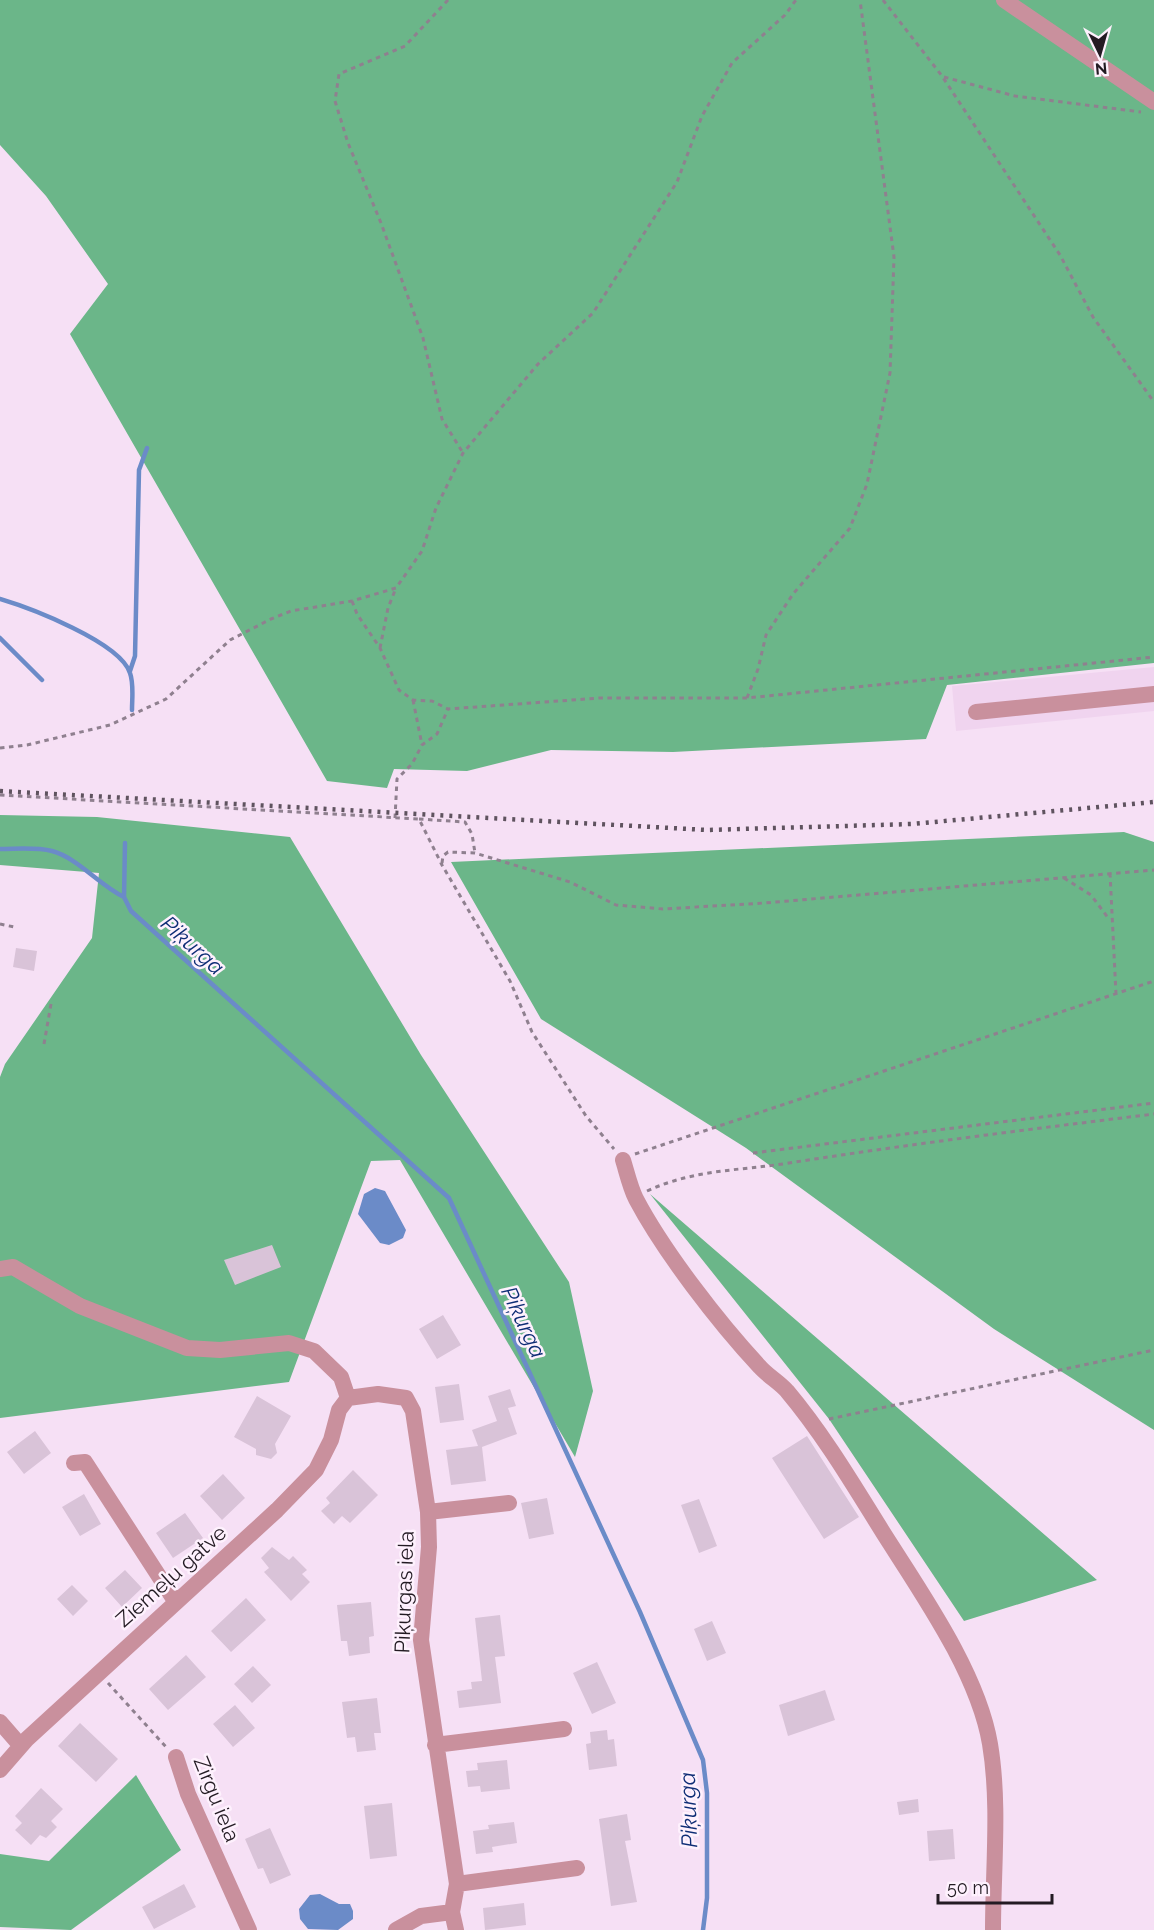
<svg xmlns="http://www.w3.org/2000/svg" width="1154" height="1930" viewBox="0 0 1154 1930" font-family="Raleway,sans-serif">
	<rect width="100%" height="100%" fill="#f6e0f5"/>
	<!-- built -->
	<path fill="#f0d4ef" d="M 1154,667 L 1154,711 L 956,731 L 952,686 Z"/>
	<!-- forest -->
	<path fill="#6bb689" d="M 0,0 L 1154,0 L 1154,663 L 947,685 L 926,739 L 673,752 L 551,750 L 467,771 L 394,769 L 387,788 L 327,781 L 70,334 L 108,284 L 46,196 L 0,145 Z
		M 0,815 L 97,817 L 290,837 L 421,1055 L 569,1282 L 593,1391 L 575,1457 L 400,1160 L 371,1161 L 289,1382 L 0,1418 L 0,1077 L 5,1064 L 92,938 L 99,873 L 0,865 Z
		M 1124,832 L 1154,842 L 1154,1430 L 994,1329 L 746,1148 L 541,1019 L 451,862 Z
		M 650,1194 L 1097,1580 L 964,1621 L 829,1419 Z
		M 136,1775 L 181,1850 L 71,1930 L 0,1927 L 0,1854 L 49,1861 Z"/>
	<!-- water -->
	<path fill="#6b8bc8" d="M 375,1188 L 385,1191 L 406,1230 L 403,1238 L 389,1245 L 380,1243 L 358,1214 L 364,1194 Z
		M 320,1894 L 339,1904 L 350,1904 L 353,1911 L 353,1919 L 338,1930 L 308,1929 L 300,1919 L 299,1909 L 310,1895 Z"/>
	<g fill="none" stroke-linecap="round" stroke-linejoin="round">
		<!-- stream -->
		<path stroke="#6b8bc8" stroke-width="4.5" d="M 0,599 C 30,608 120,642 130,673 C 134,684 132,698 132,710
			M 0,638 L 42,680
			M 130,671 L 135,656 L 139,470 L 147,448
			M 125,843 L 124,897 L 131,911 L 449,1198 L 640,1612 L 703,1760 L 707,1793 L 707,1898 L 703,1930
			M 0,849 C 17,849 36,847 52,851 C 78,858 99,885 124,897"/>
	</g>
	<!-- building -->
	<path fill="#d9c3d8" d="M 16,948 L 37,951 L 34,971 L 13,967 Z
		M 272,1245 L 281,1267 L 235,1285 L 224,1260 Z
		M 443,1315 L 461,1345 L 437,1359 L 419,1329 Z
		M 459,1384 L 464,1420 L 440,1423 L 435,1387 Z
		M 510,1389 L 516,1406 L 508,1408 L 517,1434 L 482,1447 L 486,1481 L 451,1485 L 446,1450 L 478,1446 L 472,1430 L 497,1421 L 488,1396 Z
		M 257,1396 L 291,1416 L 275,1444 L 277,1453 L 271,1459 L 256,1455 L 256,1449 L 234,1437 Z
		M 35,1431 L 51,1453 L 24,1474 L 7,1452 Z
		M 807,1436 L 859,1517 L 824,1539 L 772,1458 Z
		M 353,1470 L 378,1495 L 350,1523 L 342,1516 L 334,1524 L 321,1511 L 330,1503 L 326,1498 Z
		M 223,1474 L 245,1498 L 222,1520 L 200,1496 Z
		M 84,1494 L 101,1524 L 80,1536 L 62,1507 Z
		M 547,1498 L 554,1534 L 529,1539 L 521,1503 Z
		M 699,1499 L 717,1546 L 699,1553 L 681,1505 Z
		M 185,1513 L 203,1538 L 173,1558 L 156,1533 Z
		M 272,1547 L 289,1560 L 293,1556 L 307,1570 L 302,1574 L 310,1582 L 291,1601 L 264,1572 L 269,1568 L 261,1558 Z
		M 125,1570 L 142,1588 L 122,1607 L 105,1588 Z
		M 72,1585 L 88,1601 L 73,1616 L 57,1599 Z
		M 246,1598 L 266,1620 L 231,1652 L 211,1631 Z
		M 371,1602 L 374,1636 L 369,1637 L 370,1653 L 349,1656 L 347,1641 L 341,1641 L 337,1605 Z
		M 500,1615 L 505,1656 L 495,1657 L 501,1703 L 459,1708 L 457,1691 L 472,1689 L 471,1682 L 482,1681 L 475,1618 Z
		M 712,1621 L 726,1653 L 707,1661 L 694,1629 Z
		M 186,1655 L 206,1677 L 168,1710 L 149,1689 Z
		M 597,1662 L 616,1703 L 592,1714 L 573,1673 Z
		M 253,1666 L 271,1685 L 252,1703 L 234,1684 Z
		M 825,1690 L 835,1720 L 788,1736 L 779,1705 Z
		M 377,1698 L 381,1733 L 374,1733 L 376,1750 L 357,1752 L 355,1737 L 347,1738 L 342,1702 Z
		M 235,1705 L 255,1728 L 233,1747 L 213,1724 Z
		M 80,1723 L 118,1759 L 96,1782 L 58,1746 Z
		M 607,1730 L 608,1740 L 614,1739 L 617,1766 L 589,1770 L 586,1744 L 591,1743 L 590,1732 Z
		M 507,1760 L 510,1789 L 481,1792 L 480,1786 L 468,1787 L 466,1771 L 478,1770 L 477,1763 Z
		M 41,1788 L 63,1809 L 51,1821 L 57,1827 L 46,1838 L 40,1835 L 31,1845 L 15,1830 L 22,1823 L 15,1816 Z
		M 918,1799 L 919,1812 L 899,1815 L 897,1802 Z
		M 392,1803 L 397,1856 L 370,1859 L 364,1806 Z
		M 627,1814 L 631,1840 L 625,1841 L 637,1902 L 611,1906 L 599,1819 Z
		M 514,1822 L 517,1843 L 492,1847 L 493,1852 L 476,1854 L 473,1831 L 489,1829 L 488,1825 Z
		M 270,1828 L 291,1875 L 270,1884 L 263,1868 L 258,1869 L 245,1839 Z
		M 953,1829 L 955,1859 L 929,1861 L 927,1831 Z
		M 184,1884 L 196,1907 L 154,1929 L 142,1907 Z
		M 524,1903 L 526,1925 L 485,1930 L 483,1908 Z"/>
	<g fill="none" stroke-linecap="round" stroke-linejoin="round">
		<!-- path -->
		<path stroke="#8f808f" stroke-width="3" stroke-dasharray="4.5 4.5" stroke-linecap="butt" d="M 448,0 L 405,46 L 339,74 L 335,101 L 348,143 L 381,223 L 423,338 L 442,419 L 463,453
			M 883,0 L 942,76 L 1060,255 L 1093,317 L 1154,402
			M 944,77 L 1015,96 L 1141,112
			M 352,601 L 357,614 L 380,648 L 399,690 L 413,700 L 432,701 L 448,709 L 600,698 L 747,698 L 1154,657
			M 380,648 L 388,608 L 396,588
			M 747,698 L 758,669 L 766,635 L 793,594 L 850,528 L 867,484 L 890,373 L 894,257 L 860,0
			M 413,700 L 422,745
			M 0,748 L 27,745 L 110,725 L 166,699 L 230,640 L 271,619 L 291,611 L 352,601 L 396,588 L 422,551 L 436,508 L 463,453 L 538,364 L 593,313 L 677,182 L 702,116 L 732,63 L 785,15 L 796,0
			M 0,795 L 419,819 L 442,865 L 510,981 L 532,1032 L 586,1116 L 614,1149
			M 395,818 L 397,779 L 412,764 L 422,745 L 437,734 L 448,709
			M 419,819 L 465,822 L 472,834 L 475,853
			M 442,863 L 443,856 L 448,852 L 475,853 L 570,882 L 616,905 L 663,909 L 764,903 L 1154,870
			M 1110,873 L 1116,994
			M 1064,878 L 1091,895 L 1109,919
			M 0,924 L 14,927
			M 44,1044 L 51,1004
			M 753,1153 L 1154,1103
			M 635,1154 L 1154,981
			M 647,1191 C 695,1169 738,1171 789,1163 C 910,1144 1032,1129 1154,1114
			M 829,1419 L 1154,1350
			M 108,1683 L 166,1747"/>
		<!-- minor -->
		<path stroke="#c9909d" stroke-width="16" d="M 1004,0 L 1154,102
			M 976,712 L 1154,694
			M 623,1160 C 627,1173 630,1187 636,1199 C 664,1252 719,1323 760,1367 C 768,1376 779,1382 787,1391 C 824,1435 854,1486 884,1534 C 922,1594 978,1673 990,1744 C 1000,1804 993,1869 993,1930
			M 0,1269 L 13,1267 L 80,1306 L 187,1348 L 220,1350 L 289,1343 L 314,1351 L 341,1377 L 348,1398
			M 348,1398 L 378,1394 L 406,1398 L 413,1411 L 428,1512 L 429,1547 L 421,1640 L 457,1884 L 452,1912 L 456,1930
			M 74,1463 L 85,1462 L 175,1601
			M 428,1512 L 509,1503
			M 0,1722 L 20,1745
			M 435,1745 L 564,1729
			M 176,1757 L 188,1794 L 249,1930
			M 0,1770 L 27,1739 L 277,1510 L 316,1470 L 331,1440 L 339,1410 L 348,1398
			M 457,1884 L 577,1868
			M 396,1930 L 421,1916 L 452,1912"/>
		<!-- rail -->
		<path stroke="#5f535f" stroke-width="4.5" stroke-dasharray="3 6" stroke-linecap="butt" d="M 0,791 L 707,830 L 912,824 L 1154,802"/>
	</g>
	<g text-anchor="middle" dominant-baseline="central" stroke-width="5" stroke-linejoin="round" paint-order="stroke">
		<!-- street labels -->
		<g font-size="21" fill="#231b23" stroke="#fef1fd">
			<text transform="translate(171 1576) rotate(-42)">Ziemeļu gatve</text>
			<text transform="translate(404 1592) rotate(-88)">Piķurgas iela</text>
			<text transform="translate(217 1799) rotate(68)">Zirgu iela</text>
		</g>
		<!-- water labels -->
		<g font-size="22" font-style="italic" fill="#0e2d75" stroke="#fef1fd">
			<text transform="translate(193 945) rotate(42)">Piķurga</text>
			<text transform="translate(524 1322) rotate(65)">Piķurga</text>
			<text transform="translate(688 1810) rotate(-92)">Piķurga</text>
		</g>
	</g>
	<!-- north arrow -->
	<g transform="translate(1100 54) rotate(175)" stroke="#fef1fd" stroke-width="4.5" paint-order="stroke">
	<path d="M0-4.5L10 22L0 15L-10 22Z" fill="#231b23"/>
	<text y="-9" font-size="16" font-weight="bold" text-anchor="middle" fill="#231b23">N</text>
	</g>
	<!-- scale -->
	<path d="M938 1894v9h114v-9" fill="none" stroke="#231b23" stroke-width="3"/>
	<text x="947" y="1894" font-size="18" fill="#231b23" stroke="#fef1fd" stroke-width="4.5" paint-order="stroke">50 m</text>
</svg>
